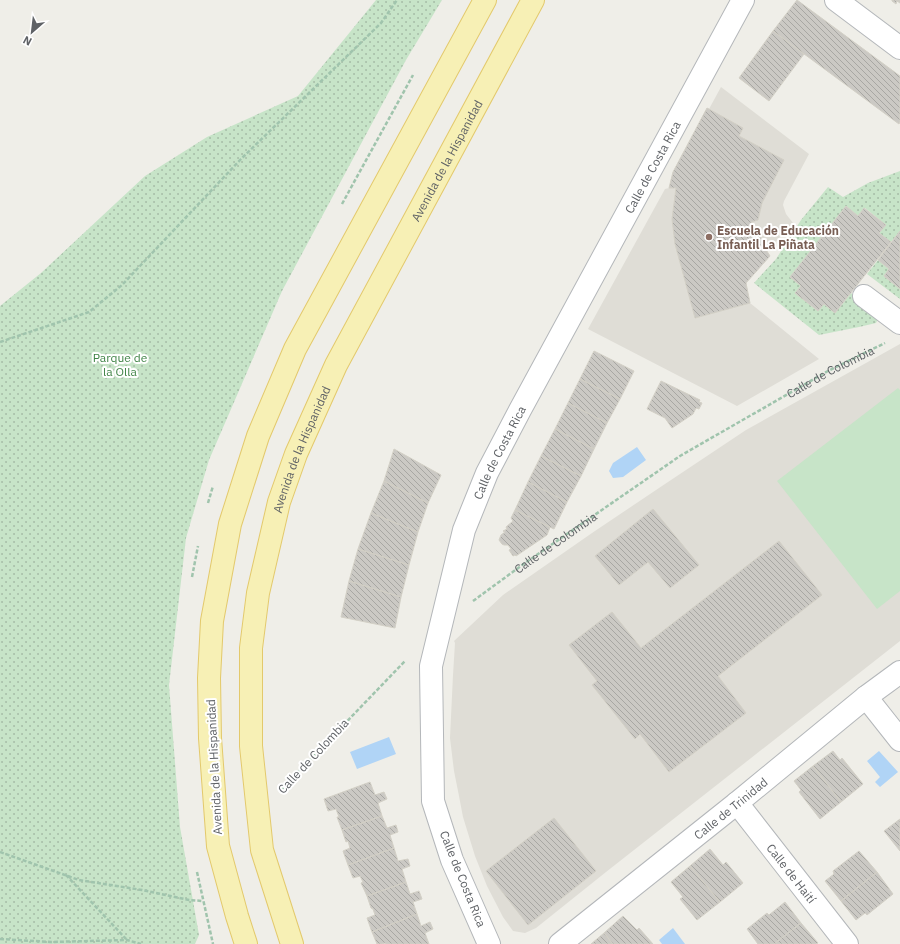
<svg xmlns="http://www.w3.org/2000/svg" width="900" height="944" viewBox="0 0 900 944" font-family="'IBM Plex Sans',sans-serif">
	<defs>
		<pattern id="park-dots" width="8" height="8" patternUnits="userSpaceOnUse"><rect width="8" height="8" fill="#c7e4c8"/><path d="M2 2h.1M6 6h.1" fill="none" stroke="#a5bca6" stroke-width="1.8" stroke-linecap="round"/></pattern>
		<pattern id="building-back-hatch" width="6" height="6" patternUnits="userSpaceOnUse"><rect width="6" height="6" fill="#cbc9c4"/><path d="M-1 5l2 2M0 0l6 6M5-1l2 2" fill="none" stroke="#a8a7a3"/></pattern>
	</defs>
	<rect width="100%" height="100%" fill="#efeee8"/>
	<!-- education -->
	<path fill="#dfddd6" d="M 721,87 L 809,154 L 784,201 L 783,205 L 786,214 L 793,223 L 767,251 L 770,256 L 746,283 L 750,303 L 819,359 L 737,406 L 588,329 L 665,189 L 669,188 L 673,172 L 707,108 L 709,109 Z
		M 900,344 L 900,641 L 606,872 L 536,928 L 525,933 L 513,931 L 503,917 L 487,886 L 475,856 L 463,817 L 459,796 L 454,771 L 450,738 L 453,675 L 455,643 L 454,641 L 503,595 L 592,533 L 659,488 L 746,430 Z"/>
	<!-- grass -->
	<path fill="#c7e4c8" d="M 898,388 L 900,390 L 900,591 L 877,609 L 777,481 Z"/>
	<!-- park -->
	<path fill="url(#park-dots)" d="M 376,0 L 442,0 L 406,60 L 282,291 L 209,460 L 186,538 L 169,685 L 180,827 L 199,935 L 195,944 L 0,944 L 0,306 L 41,273 L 145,176 L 207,137 L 298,96 Z
		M 900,171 L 900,231 L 891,242 L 879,233 L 886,225 L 865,208 L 858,216 L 846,206 L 790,277 L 801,286 L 795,293 L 818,311 L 824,304 L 835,313 L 851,293 L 873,310 L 879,316 L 876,323 L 859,327 L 819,335 L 754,283 L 776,259 L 801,220 L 828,187 L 843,197 L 868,183 Z
		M 878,260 L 889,269 L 884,276 L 900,289 L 900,299 L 867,274 Z"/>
	<!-- water -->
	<path fill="#b0d4f6" d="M 637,447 L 646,460 L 623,477 L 613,478 L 609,471 L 613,463 Z
		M 389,737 L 396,754 L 357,769 L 350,752 Z
		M 879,751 L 898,772 L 880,787 L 875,782 L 880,777 L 867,761 Z
		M 673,928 L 685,944 L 662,944 L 659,940 Z"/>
	<!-- building -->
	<path fill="url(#building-back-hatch)" stroke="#d3d0c6" d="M 797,0 L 900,76 L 900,122 L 899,124 L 773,31 Z
		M 892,0 L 900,0 L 900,3 L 897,1 L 896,4 L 892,1 Z
		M 773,31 L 804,54 L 769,101 L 739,78 Z
		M 707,108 L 743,128 L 739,136 L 784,160 L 762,203 L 758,220 L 751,222 L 752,236 L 760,235 L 763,245 L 770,256 L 746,283 L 750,303 L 695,318 L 675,244 L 672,219 L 676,188 L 669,188 L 673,172 Z
		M 846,206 L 858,216 L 864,208 L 886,225 L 879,233 L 891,242 L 835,313 L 824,304 L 818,311 L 795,293 L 801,286 L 790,277 Z
		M 900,231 L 900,289 L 884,276 L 889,269 L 878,260 Z
		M 594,351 L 634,371 L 620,399 L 580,379 Z
		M 580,379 L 620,399 L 607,423 L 568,403 Z
		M 661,381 L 700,400 L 699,402 L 702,403 L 699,409 L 696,408 L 693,414 L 672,428 L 665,418 L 647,409 Z
		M 568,403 L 607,423 L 594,449 L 555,429 Z
		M 555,429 L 594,449 L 581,476 L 541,456 Z
		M 394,449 L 441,475 L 428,503 L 384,481 Z
		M 541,456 L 581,476 L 567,502 L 528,482 Z
		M 384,481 L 428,503 L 418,532 L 371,513 Z
		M 528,482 L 567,502 L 554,529 L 515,510 Z
		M 653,509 L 699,565 L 670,588 L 648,562 L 619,585 L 595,556 Z
		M 515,510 L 550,527 L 547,535 L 516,556 L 515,555 L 513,556 L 509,550 L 511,549 L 508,545 L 504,545 L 502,544 L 499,540 L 501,535 L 505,532 L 503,531 L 507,529 L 506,527 L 513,521 L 511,518 Z
		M 371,513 L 418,532 L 409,565 L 358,549 Z
		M 779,541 L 822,595 L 718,676 L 746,713 L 669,772 L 640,734 L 635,739 L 592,685 L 597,681 L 569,645 L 612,612 L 641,648 Z
		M 358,549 L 409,565 L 401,597 L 349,581 Z
		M 349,581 L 401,597 L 395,628 L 341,617 Z
		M 833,751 L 840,760 L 842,758 L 863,784 L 841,802 L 813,766 Z
		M 813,766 L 841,802 L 820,819 L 799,792 L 801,790 L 794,781 Z
		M 370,782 L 375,795 L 384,792 L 387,799 L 378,803 L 382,816 L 342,830 L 337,817 L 339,817 L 336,809 L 328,811 L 324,799 Z
		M 382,816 L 387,828 L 396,825 L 398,832 L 390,835 L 394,848 L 348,865 L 343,851 L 350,848 L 348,841 L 346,842 L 342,830 Z
		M 554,818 L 596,871 L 528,925 L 486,871 Z
		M 900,819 L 900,851 L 884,831 Z
		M 394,848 L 398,861 L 408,859 L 410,866 L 402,869 L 406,882 L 367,896 L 361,883 L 363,882 L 360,876 L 353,878 L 348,865 Z
		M 710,849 L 723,865 L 726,862 L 743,883 L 720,902 L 690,866 Z
		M 859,851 L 877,872 L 841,901 L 825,881 L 834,874 L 833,871 Z
		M 690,866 L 720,902 L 697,920 L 680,899 L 683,897 L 671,882 Z
		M 877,872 L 893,894 L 867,915 L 865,913 L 856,920 L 841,901 Z
		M 406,882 L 410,894 L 419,891 L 422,899 L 413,902 L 417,914 L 372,932 L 367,918 L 375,915 L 373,909 L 371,908 L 367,896 Z
		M 785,902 L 801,923 L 774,944 L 758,944 L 747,929 L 767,913 L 769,915 Z
		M 417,914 L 421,926 L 430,922 L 433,929 L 425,933 L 429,944 L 386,944 L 385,943 L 382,944 L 377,944 L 372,932 Z
		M 623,916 L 637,930 L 639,928 L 653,944 L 613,944 L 604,933 Z
		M 801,923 L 818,943 L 816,944 L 774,944 Z
		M 604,933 L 613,944 L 591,944 Z"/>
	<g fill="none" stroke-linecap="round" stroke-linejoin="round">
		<!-- street casing -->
		<g stroke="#b4b7ba" stroke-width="24">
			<g id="street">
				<path d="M 836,0 L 900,48"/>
				<path d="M 864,296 L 900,323"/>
				<path d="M 866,697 L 900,740"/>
				<path id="s2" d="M 737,803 L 847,944"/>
				<path id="s3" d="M 489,944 L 452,860 L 433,801 L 431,666 L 464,530 L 487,473 L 520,410 L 743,0"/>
				<path id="s4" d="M 560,944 L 737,803 L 866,697 L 900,672"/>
			</g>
		</g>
		<!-- primary casing -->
		<g stroke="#e3c96c" stroke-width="24">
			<g id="primary">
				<path d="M 246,944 L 237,916 L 218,846 L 210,738 L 209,678 L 212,621 L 230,524 L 258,436 L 295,349 L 485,0"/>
				<path id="s5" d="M 292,944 L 262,850 L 251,746 L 251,648 L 258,593 L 279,502 L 296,454 L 336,365 L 533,0"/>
			</g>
		</g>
		<!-- path -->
		<g stroke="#a0c4ad" stroke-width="2.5" stroke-dasharray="4 2" stroke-linecap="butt">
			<path d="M 342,204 L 413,75"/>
			<path d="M 0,342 L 89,312 L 122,285 L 241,159 L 381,23 L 397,0"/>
			<path d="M 208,503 L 213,486"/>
			<path d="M 192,577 L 198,546"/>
			<path id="s1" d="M 473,601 L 525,563 L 680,456 L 828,371 L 885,343"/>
			<path d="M 281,790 L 405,661"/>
			<path d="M 0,852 L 79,880 L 142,890 L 189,900 L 203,901"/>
			<path d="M 197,872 L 213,944"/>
			<path d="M 66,875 L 127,940"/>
			<path d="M 0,939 L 51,942 L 127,940 L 141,944"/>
		</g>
		<!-- street -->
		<use href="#street" stroke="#fff" stroke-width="22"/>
		<!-- primary -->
		<use href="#primary" stroke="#f7f0b5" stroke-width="22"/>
	</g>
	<!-- markers -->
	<circle fill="#8d6e63" stroke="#fff" stroke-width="1.5" cx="709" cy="237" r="4"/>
	<g text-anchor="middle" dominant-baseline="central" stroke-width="4" stroke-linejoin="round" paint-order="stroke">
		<!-- street labels -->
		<g font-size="12" fill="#5f6266" stroke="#fff">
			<text stroke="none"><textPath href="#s5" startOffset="831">Avenida de la Hispanidad</textPath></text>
			<text stroke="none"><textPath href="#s3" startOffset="838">Calle de Costa Rica</textPath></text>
			<text stroke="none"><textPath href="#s1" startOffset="425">Calle de Colombia</textPath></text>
			<text stroke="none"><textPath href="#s5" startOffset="507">Avenida de la Hispanidad</textPath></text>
			<text stroke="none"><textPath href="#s3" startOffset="514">Calle de Costa Rica</textPath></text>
			<text stroke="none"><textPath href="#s1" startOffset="101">Calle de Colombia</textPath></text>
			<text transform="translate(313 756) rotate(-47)">Calle de Colombia</text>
			<text transform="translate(214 767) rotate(-93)">Avenida de la Hispanidad</text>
			<text stroke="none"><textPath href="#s4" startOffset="218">Calle de Trinidad</textPath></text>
			<text stroke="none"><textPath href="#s2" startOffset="89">Calle de Haití</textPath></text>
			<text transform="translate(463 879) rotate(68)">Calle de Costa Rica</text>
		</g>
		<!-- education labels -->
		<g font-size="12" font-weight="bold" fill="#785e54" stroke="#fff" text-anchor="start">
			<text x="717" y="230">Escuela de Educación<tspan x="717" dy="14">Infantil La Piñata</tspan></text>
		</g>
		<!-- park labels -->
		<g font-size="12" fill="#408447" stroke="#fff">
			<text x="120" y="357">Parque de<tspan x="120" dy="14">la Olla</tspan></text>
		</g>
	</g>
	<!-- north arrow -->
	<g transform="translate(32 32) rotate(208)" stroke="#ffffff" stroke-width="3" paint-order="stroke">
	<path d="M0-3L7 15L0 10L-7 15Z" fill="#5f6266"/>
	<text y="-6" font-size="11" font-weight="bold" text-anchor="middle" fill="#5f6266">N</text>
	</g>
</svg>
